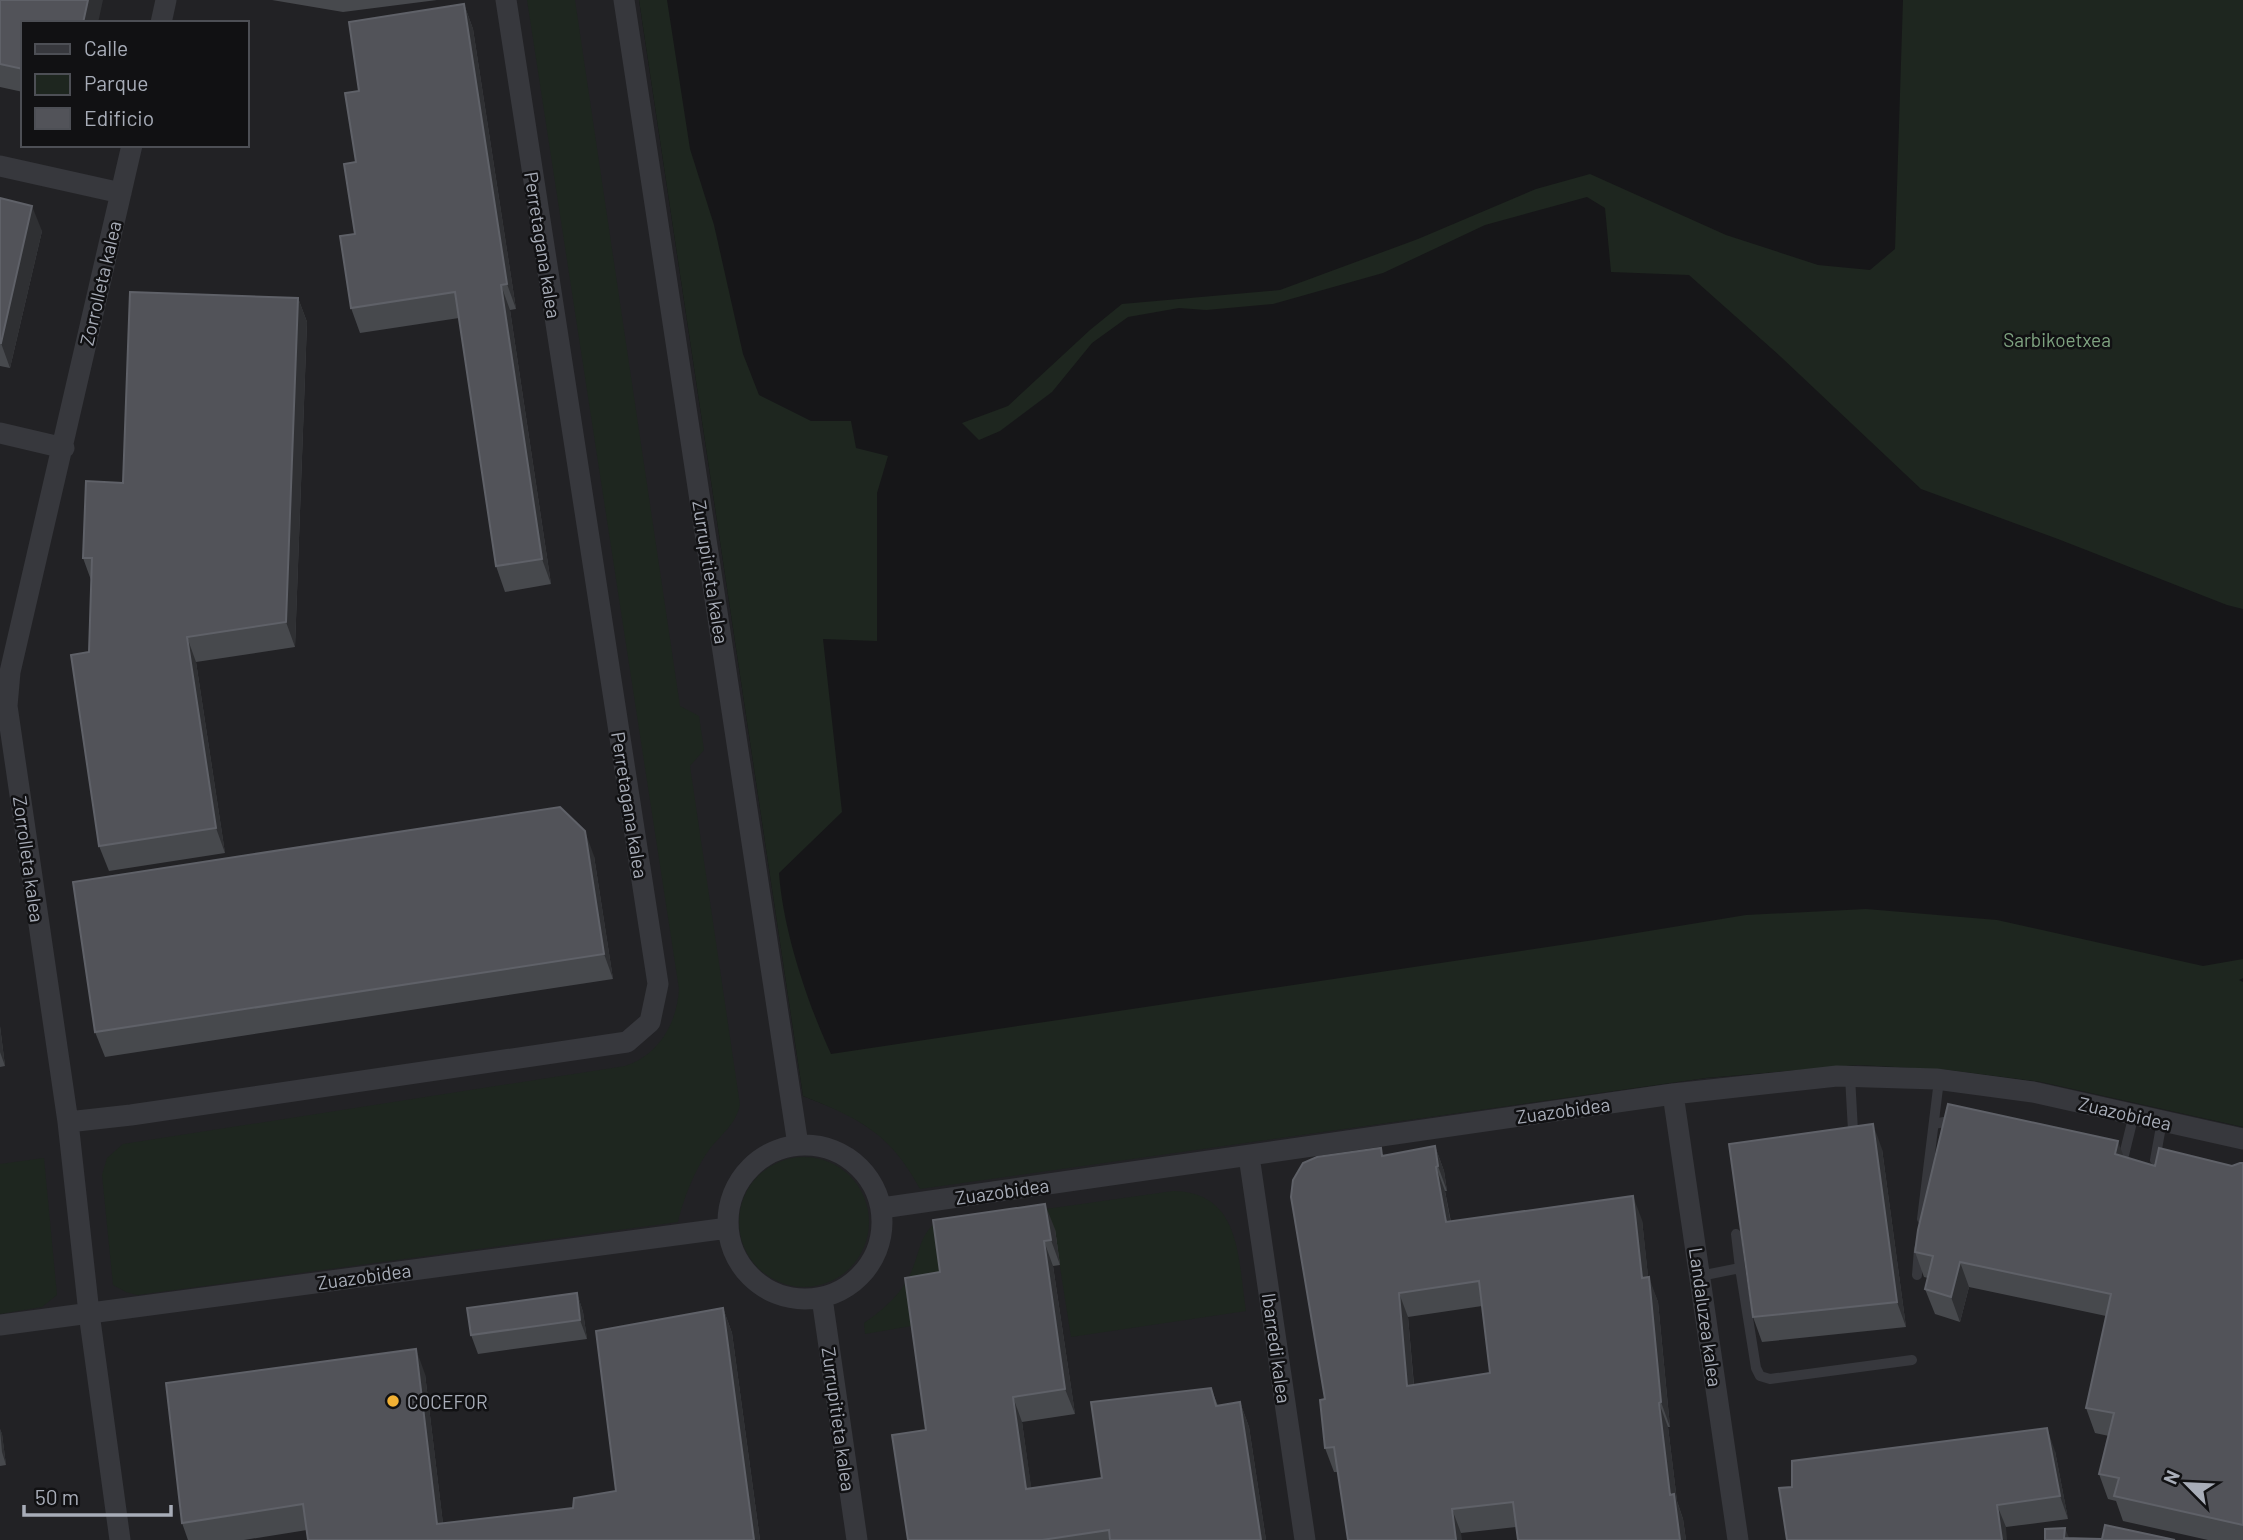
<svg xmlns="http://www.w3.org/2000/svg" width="2243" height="1540" viewBox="0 0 2243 1540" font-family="Barlow,sans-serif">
	<rect width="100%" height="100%" fill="#161618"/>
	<!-- built -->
	<path fill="#222225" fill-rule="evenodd" d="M 0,0 L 639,0 L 803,1096 L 846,1113 L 883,1137 L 907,1164 L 920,1188 L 1706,1078 L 1858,1065 L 1948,1070 L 2041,1082 L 2243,1127 L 2243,1540 L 0,1540 ZM 23,23 L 247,23 L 247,145 L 23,145 Z"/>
	<!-- green -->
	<path fill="#1e261f" d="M 527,0 L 575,0 L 680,706 L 699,716 L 704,750 L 690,766 L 740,1105 C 735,1126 721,1134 709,1150 C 695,1169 683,1200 678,1222 L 137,1295 L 126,1292 L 113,1285 L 102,1175 L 107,1158 L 123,1144 L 625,1066 C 659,1055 677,1023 679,989 Z
		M 639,0 L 667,0 L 690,149 L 714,225 L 743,354 L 759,395 L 811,421 L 851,421 L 856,448 L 888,456 L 877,493 L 877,641 L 823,639 L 842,812 L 779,873 C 783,930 807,1002 831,1054 L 1594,940 L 1746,915 L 1866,909 L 1997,920 L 2203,966 L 2243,959 L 2243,978 L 2239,980 L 2243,982 L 2243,1127 L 2041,1082 L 1948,1070 L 1858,1065 L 1706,1078 L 920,1189 C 890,1133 860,1119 803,1096 Z
		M 1903,0 L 2243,0 L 2243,609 L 2227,605 L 2058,539 L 1921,489 L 1781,357 L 1689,275 L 1611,272 L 1605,208 L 1587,197 L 1485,225 L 1383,273 L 1273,304 L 1206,310 L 1179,308 L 1128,317 L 1092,343 L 1052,392 L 1000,431 L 979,440 L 962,423 L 1008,406 L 1090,330 L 1122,304 L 1280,290 L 1418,239 L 1536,189 L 1590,174 L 1726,235 L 1818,265 L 1870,270 L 1895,249 Z
		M739 1222a65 65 0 1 1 130 0a65 65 0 1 1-130 0Z
		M 44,1158 L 57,1295 L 42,1307 L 0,1314 L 0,1164 Z
		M 1173,1191 C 1242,1192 1238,1260 1246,1311 L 1071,1337 L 1054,1229 L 947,1281 L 917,1325 L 865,1334 L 864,1323 C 884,1309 903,1293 912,1270 C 919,1254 920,1237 933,1225 Z"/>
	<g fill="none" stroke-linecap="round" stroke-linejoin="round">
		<!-- service -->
		<path stroke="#37383d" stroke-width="10" d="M 1850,1076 L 1853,1131
			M 2162,1121 L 2155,1160 L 2168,1165
			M 1934,1124 L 1954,1120
			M 2110,1155 L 2120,1157 L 2124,1155 L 2134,1114
			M 1922,1219 L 1939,1080
			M 1736,1234 L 1740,1268
			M 1917,1275 L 1919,1249
			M 1700,1276 L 1740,1268 L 1756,1368 L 1760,1376 L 1770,1379 L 1912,1360"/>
		<!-- minor -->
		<path stroke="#37383d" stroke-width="21" d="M 624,0 L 798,1145
			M 161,23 L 166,0
			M 0,166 L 121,193
			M 0,433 L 64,448
			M 1673,1094 L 1738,1540
			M 68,1122 L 131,1115 L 627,1042 L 650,1022 L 658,984 L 506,0
			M728 1222a77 77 0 1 1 154 0a77 77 0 1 1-154 0Z
			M 1249,1156 L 1305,1540
			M 882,1208 L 1673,1094 L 1837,1076 L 1936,1079 L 2033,1092 L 2243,1139
			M 822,1298 L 857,1540
			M 0,1325 L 728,1228
			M 120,1540 L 89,1313 L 68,1122 L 7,706 L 10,672 L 132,145"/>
	</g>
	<!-- wall -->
	<path fill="#47494d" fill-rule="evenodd" d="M 0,0 L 23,23 L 23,92 L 0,87 Z
		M 272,0 L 437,0 L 343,12 Z
		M 464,4 L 473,29 L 516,309 L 510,310 L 551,584 L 505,592 L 496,566 L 459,318 L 360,333 L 351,308 L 355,234 L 356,162 L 359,91 Z
		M 0,198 L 42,231 L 10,368 L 0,366 Z
		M 298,298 L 307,322 L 295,647 L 196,662 L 225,853 L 109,871 L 99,846 L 89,652 L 91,580 L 83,558 L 123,483 Z
		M 594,856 L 613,979 L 105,1057 L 95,1032 Z
		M 0,1026 L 5,1066 L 0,1067 Z
		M 1435,1146 L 1444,1171 L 1447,1191 L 1445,1191 L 1451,1222 L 1642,1220 L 1648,1277 L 1658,1302 L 1670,1427 L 1668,1427 L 1677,1501 L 1683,1519 L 1686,1540 L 1518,1540 L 1516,1527 L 1461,1533 L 1338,1472 L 1334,1472 L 1325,1448 L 1325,1399 L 1384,1156 ZM 1482,1306 L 1490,1373 L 1414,1385 L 1408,1317 Z
		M 1882,1149 L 1906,1327 L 1762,1342 L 1753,1317 Z
		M 2124,1157 L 2155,1166 L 2232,1166 L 2243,1163 L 2243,1540 L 2208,1540 L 2123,1521 L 2116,1501 L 2108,1499 L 2099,1474 L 2109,1436 L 2095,1433 L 2086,1408 L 2106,1316 L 1969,1287 L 1960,1322 L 1935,1314 L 1925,1289 L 1928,1278 L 1924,1277 L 1915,1252 Z
		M 1055,1229 L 1060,1265 L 1053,1266 L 1075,1414 L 1022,1422 L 1031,1488 L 1102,1478 L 1211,1388 L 1218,1406 L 1240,1402 L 1249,1427 L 1266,1540 L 908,1540 L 926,1430 L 940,1272 Z
		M 577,1293 L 583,1312 L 587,1339 L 478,1354 L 471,1335 Z
		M 723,1308 L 732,1333 L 760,1540 L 307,1530 L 244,1540 L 188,1540 L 182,1523 L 425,1374 L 443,1524 L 573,1508 L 616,1491 Z
		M 0,1429 L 2,1434 L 6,1465 L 0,1466 Z
		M 2055,1451 L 2068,1519 L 2006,1527 L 1792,1487 Z"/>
	<!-- shaded-wall -->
	<path fill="#2f3033" d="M 88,0 L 103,0 L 98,23 L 83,23 Z
		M 464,4 L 473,29 L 516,309 L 507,284 Z
		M 32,206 L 42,231 L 10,368 L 1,343 Z
		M 501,285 L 510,310 L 551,584 L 542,559 Z
		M 298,298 L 307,322 L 295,647 L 286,622 Z
		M 187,637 L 196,662 L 225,853 L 216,828 Z
		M 585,831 L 594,856 L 613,979 L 604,954 Z
		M 0,1026 L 5,1066 L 0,1052 Z
		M 1873,1124 L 1882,1149 L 1906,1327 L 1897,1302 Z
		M 2118,1141 L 2127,1166 L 2115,1154 Z
		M 1435,1146 L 1444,1171 L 1447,1191 L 1438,1166 Z
		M 1436,1167 L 1445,1191 L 1455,1247 L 1446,1222 Z
		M 1633,1196 L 1642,1220 L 1651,1303 L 1642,1278 Z
		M 1045,1204 L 1055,1229 L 1060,1265 L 1051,1240 Z
		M 1044,1241 L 1053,1266 L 1075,1414 L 1065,1389 Z
		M 1960,1262 L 1969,1287 L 1960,1322 L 1951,1297 Z
		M 1649,1277 L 1658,1302 L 1670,1427 L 1661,1402 Z
		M 577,1293 L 583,1312 L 587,1339 L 580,1320 Z
		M 1399,1293 L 1408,1317 L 1416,1411 L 1407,1386 Z
		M 723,1308 L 732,1333 L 760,1540 L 754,1540 Z
		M 416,1349 L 425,1374 L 445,1540 L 437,1524 Z
		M 1013,1397 L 1022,1422 L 1035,1514 L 1026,1489 Z
		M 1240,1402 L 1249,1427 L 1266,1540 L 1261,1540 Z
		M 1659,1403 L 1668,1427 L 1677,1501 L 1683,1519 L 1686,1540 L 1680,1540 L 1670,1495 Z
		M 2047,1428 L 2055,1451 L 2068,1519 L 2060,1496 Z
		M 0,1429 L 2,1434 L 6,1465 L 2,1452 Z
		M 1997,1505 L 2006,1527 L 2007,1540 L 2002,1540 Z
		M 1452,1509 L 1461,1533 L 1462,1540 L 1456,1540 Z
		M 2065,1528 L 2070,1540 L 2064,1538 Z"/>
	<!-- building -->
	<path fill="#525359" stroke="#5f6168" stroke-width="2" fill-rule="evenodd" d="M 0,0 L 88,0 L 83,23 L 23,23 L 23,69 L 0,64 Z
		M 464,4 L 507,284 L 501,285 L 542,559 L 496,566 L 455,292 L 351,308 L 340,236 L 355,234 L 344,164 L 356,162 L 345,93 L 359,91 L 349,22 Z
		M 0,198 L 32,206 L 1,343 L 0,343 Z
		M 130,292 L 298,298 L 286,622 L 187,637 L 216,828 L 99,846 L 71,655 L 89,652 L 92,558 L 83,558 L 86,481 L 123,483 Z
		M 560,807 L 585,831 L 604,954 L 95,1032 L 73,882 Z
		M 1948,1104 L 2118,1141 L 2115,1154 L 2155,1166 L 2159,1148 L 2232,1166 L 2240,1163 L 2243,1163 L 2243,1525 L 2114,1496 L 2119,1478 L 2099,1474 L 2114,1413 L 2086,1408 L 2111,1294 L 1960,1262 L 1951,1297 L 1925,1289 L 1933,1256 L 1915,1252 L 1918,1230 Z
		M 1873,1124 L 1897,1302 L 1753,1317 L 1729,1144 Z
		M 1435,1146 L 1438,1166 L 1436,1167 L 1446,1222 L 1633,1196 L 1642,1278 L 1649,1277 L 1661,1402 L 1659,1403 L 1670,1495 L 1674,1494 L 1680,1540 L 1518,1540 L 1513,1502 L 1452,1509 L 1456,1540 L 1348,1540 L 1334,1447 L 1325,1448 L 1320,1400 L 1325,1399 L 1291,1197 L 1293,1180 L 1303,1163 L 1317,1157 L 1381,1148 L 1382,1156 ZM 1479,1281 L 1490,1373 L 1407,1386 L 1399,1293 Z
		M 1045,1204 L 1051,1240 L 1044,1241 L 1065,1389 L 1013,1397 L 1026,1489 L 1102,1478 L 1091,1402 L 1211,1388 L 1216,1406 L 1240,1402 L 1261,1540 L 1110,1540 L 1109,1530 L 1042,1540 L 908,1540 L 892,1435 L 926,1430 L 905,1278 L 940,1272 L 933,1220 Z
		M 577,1293 L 580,1320 L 471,1335 L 467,1308 Z
		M 723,1308 L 754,1540 L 308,1540 L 303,1504 L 182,1523 L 166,1383 L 416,1349 L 437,1524 L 573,1508 L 574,1498 L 616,1491 L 596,1331 Z
		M 2047,1428 L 2060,1496 L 1997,1505 L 2002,1540 L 1787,1540 L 1779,1488 L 1792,1487 L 1792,1461 Z
		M 2105,1525 L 2175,1540 L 2045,1540 L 2045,1529 L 2065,1528 L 2064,1538 L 2102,1539 Z"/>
	<!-- markers -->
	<circle fill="#f2b134" stroke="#111113" stroke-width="2.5" cx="393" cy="1401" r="7"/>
	<g text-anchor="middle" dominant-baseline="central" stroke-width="5" stroke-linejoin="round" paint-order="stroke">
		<!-- street labels -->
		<g font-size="19" fill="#a8adb8" stroke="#111113">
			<text transform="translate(543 245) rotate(81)">Perretagana kalea</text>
			<text transform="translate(100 283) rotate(-77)">Zorrolleta kalea</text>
			<text transform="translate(711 572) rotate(81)">Zurrupitieta kalea</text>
			<text transform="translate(630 805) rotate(81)">Perretagana kalea</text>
			<text transform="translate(29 859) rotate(82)">Zorrolleta kalea</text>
			<text transform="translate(1563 1110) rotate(-8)">Zuazobidea</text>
			<text transform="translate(2125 1113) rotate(13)">Zuazobidea</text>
			<text transform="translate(1002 1191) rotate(-8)">Zuazobidea</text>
			<text transform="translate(364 1276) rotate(-8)">Zuazobidea</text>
			<text transform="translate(1706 1317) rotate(82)">Landaluzea kalea</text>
			<text transform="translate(1277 1348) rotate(82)">Ibarredi kalea</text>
			<text transform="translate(839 1419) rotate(82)">Zurrupitieta kalea</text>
		</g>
		<!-- park labels -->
		<g font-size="19" fill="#7fa381" stroke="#111113">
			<text x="2057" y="339">Sarbikoetxea</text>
		</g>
		<!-- poi labels -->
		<g font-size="19" fill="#a8adb8" stroke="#111113" text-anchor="start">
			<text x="407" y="1401">COCEFOR</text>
		</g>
	</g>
	<!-- legend -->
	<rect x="21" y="21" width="228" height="126" fill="#111113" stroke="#4d4f55" stroke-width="2"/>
	<rect x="35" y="44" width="35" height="10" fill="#37383d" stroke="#4d4f55" stroke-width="2"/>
	<text x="84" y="56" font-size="21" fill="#a8adb8">Calle</text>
	<rect x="35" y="74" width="35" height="21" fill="#1e261f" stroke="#4d4f55" stroke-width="2"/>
	<text x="84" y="91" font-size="21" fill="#a8adb8">Parque</text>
	<rect x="35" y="108" width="35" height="21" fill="#525359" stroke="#4d4f55" stroke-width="2"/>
	<text x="84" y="126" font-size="21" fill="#a8adb8">Edificio</text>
	<!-- north arrow -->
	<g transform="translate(2187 1484) rotate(294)" stroke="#111113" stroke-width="5" paint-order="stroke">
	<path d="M0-5L12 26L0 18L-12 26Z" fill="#a8adb8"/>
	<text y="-10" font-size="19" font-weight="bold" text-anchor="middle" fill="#a8adb8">N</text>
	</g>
	<!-- scale -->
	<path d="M24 1505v10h147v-10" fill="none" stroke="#a8adb8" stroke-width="3.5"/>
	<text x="35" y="1505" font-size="21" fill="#a8adb8" stroke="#111113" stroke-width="5" paint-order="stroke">50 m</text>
</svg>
